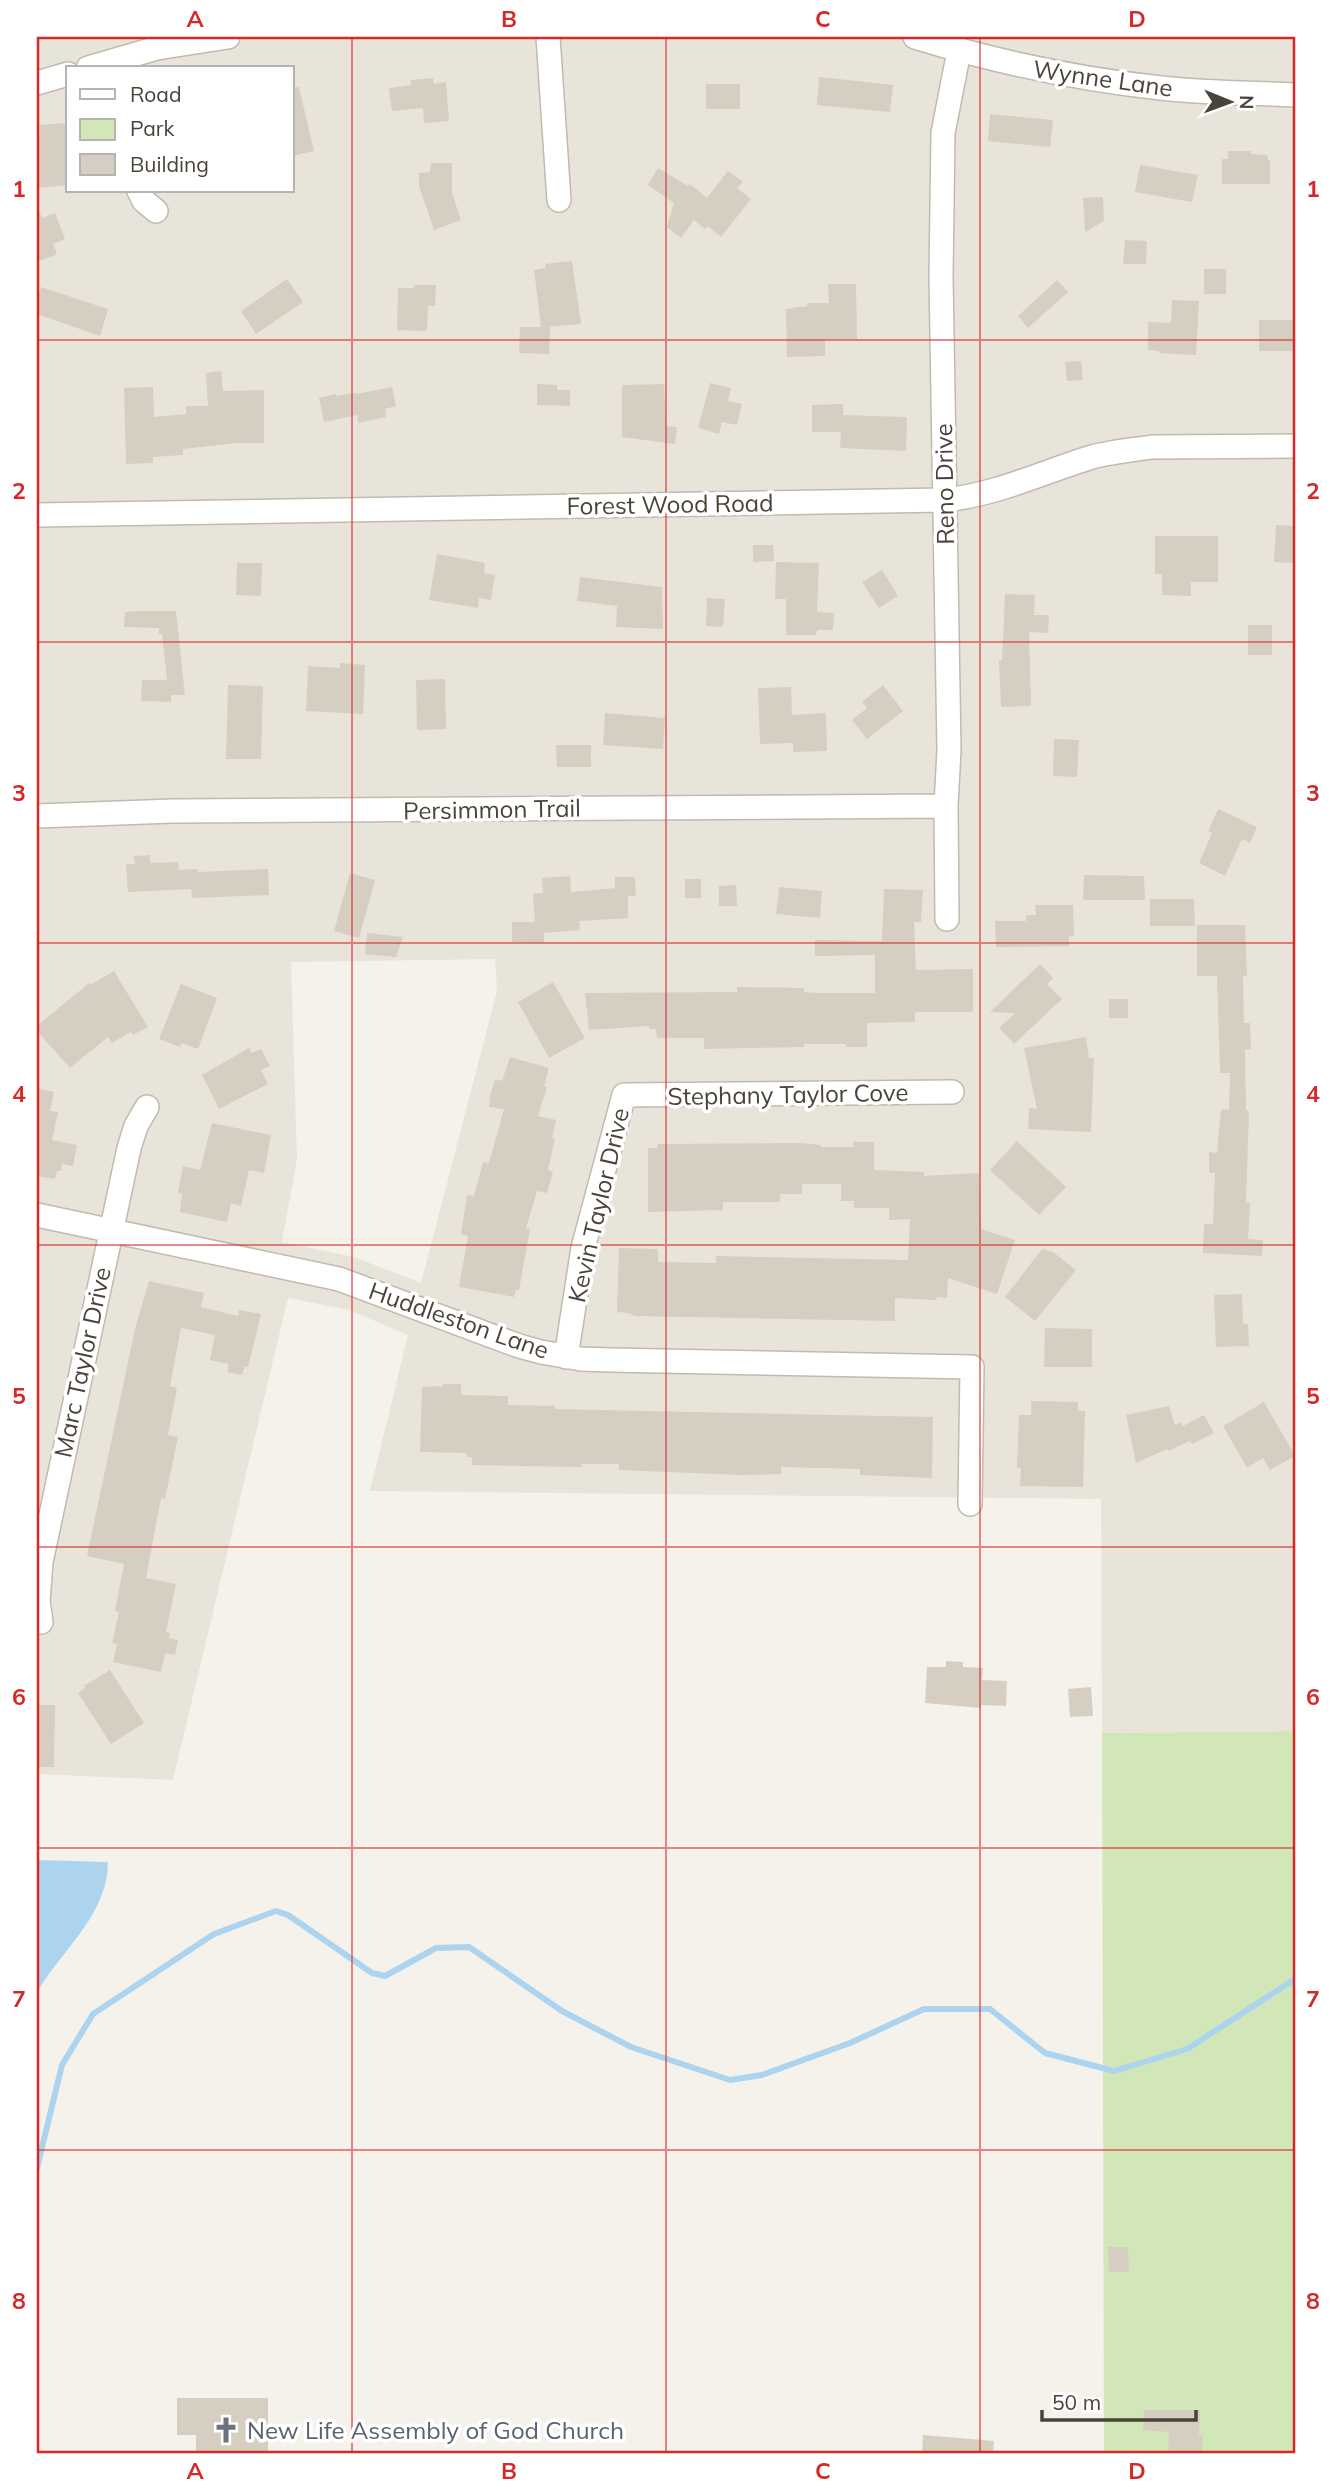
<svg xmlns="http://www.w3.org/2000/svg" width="1332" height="2490" viewBox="0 0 1332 2490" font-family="Mulish,sans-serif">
	<rect width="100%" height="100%" fill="#f5f2ec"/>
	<!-- residential -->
	<path fill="#e9e4da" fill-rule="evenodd" d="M 37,37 L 1295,37 L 1295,1731 L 1102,1733 L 1101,1499 L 370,1491 L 408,1335 L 349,1310 L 288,1298 L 173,1780 L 37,1774 ZM 68,68 L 292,68 L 292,191 L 68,191 ZM 495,959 L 497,991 L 421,1283 L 354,1257 L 282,1242 L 297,1159 L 291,962 Z"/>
	<!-- green -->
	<path fill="#d2e7b7" d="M 1295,1731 L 1295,2453 L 1104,2453 L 1102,1733 Z"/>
	<!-- water -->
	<path fill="#acd4ee" d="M 37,1860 L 108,1862 C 108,1914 62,1950 37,1992 Z"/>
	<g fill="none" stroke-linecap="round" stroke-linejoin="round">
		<!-- stream -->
		<path stroke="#acd4ee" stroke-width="6" d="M 37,2168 L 62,2065 L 93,2014 L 214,1934 L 276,1911 L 288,1915 L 372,1973 L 385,1976 L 436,1948 L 469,1947 L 562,2011 L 631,2047 L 730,2080 L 762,2075 L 850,2043 L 924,2009 L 990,2009 L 1045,2053 L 1114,2071 L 1187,2049 L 1295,1979"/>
	</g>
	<!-- building -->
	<path fill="#d6cec1" d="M 819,77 L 893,85 L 890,112 L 817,105 Z
		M 433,78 L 434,84 L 446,82 L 449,121 L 424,123 L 423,108 L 392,111 L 389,88 L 411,85 L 410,80 Z
		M 706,84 L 740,84 L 740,109 L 706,109 Z
		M 299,87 L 314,151 L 292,156 L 292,88 Z
		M 990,114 L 1053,120 L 1050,147 L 988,141 Z
		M 68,123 L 68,185 L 37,188 L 37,134 L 40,133 L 39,125 Z
		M 1228,151 L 1251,151 L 1251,154 L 1267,155 L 1268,160 L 1270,160 L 1270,184 L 1222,184 L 1222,159 L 1228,159 Z
		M 431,163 L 452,163 L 452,193 L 461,220 L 434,230 L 419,186 L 419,173 L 430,172 Z
		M 1140,165 L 1198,175 L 1192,202 L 1135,192 Z
		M 658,168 L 688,186 L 690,184 L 707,198 L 728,171 L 743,182 L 737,188 L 751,199 L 721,237 L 708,226 L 705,229 L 694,220 L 681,238 L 667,227 L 674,203 L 648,185 Z
		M 1103,197 L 1104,221 L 1085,232 L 1083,198 Z
		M 37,206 L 42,218 L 55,213 L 65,239 L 53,244 L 57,254 L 37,262 Z
		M 1125,240 L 1147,241 L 1146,264 L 1123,264 Z
		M 572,261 L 581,324 L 548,327 L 550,327 L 549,354 L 519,353 L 520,327 L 541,327 L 534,270 L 546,268 L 545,264 Z
		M 1204,269 L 1226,269 L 1226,294 L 1204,294 Z
		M 287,279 L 303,302 L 256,334 L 241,311 Z
		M 1057,280 L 1068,292 L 1028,328 L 1018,316 Z
		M 828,284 L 856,284 L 857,339 L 825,339 L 825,356 L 787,357 L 786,309 L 807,306 L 807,303 L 829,303 Z
		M 414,285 L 436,285 L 435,306 L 428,306 L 427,331 L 397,330 L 398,288 L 414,288 Z
		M 41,287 L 108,309 L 100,336 L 37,314 L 37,299 Z
		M 1172,300 L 1199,301 L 1196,355 L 1159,353 L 1159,351 L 1148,350 L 1148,322 L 1171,323 Z
		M 1259,320 L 1295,320 L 1295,351 L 1259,351 Z
		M 1081,361 L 1083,380 L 1067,381 L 1065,362 Z
		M 221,371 L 223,391 L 264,390 L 264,443 L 236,443 L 183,449 L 183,455 L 153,457 L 153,463 L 126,464 L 124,388 L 153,387 L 154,417 L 186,414 L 186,406 L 208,406 L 206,373 Z
		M 710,383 L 731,388 L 728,401 L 742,404 L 737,425 L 722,422 L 719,434 L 698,428 Z
		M 537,384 L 557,385 L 557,390 L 570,390 L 570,406 L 537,405 Z
		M 664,384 L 666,426 L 677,427 L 675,444 L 622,437 L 622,385 Z
		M 392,387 L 396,406 L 385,409 L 386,417 L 358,423 L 357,415 L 324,422 L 319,398 L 336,394 L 336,396 L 355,393 L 356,394 Z
		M 843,404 L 843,415 L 907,417 L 906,451 L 840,448 L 841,432 L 812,432 L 812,405 Z
		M 1276,525 L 1295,526 L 1295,563 L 1274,562 Z
		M 1155,536 L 1218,536 L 1218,582 L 1191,582 L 1191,596 L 1162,595 L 1162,574 L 1155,574 Z
		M 753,545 L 773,545 L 774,561 L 753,562 Z
		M 437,554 L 485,563 L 484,573 L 495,575 L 491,600 L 479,598 L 478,608 L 429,600 Z
		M 776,562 L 819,563 L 817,612 L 834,613 L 833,630 L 817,630 L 816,635 L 786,635 L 786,599 L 775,599 Z
		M 237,563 L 262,563 L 261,596 L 236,595 Z
		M 882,570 L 898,596 L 879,608 L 862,582 Z
		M 580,577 L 662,587 L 663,629 L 616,627 L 617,606 L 577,601 Z
		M 1005,594 L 1035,595 L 1034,615 L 1049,615 L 1048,633 L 1029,632 L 1031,706 L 1001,707 L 999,660 L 1002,660 Z
		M 707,598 L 725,599 L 723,627 L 706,626 Z
		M 139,611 L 176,611 L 185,695 L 171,695 L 171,702 L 141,701 L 142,680 L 167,680 L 162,634 L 159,634 L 159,628 L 124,627 L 125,612 Z
		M 1248,625 L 1272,625 L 1272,655 L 1248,655 Z
		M 340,663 L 365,665 L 363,714 L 306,711 L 308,666 L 340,668 Z
		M 445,679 L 446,729 L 417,730 L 416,680 Z
		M 228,685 L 263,686 L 261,759 L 226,759 Z
		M 883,685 L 903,711 L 867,739 L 852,720 L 867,708 L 862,702 Z
		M 791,687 L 792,715 L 826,713 L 827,751 L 793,752 L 793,743 L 760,744 L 758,688 Z
		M 605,713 L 665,718 L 663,749 L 603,745 Z
		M 1054,739 L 1079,740 L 1077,777 L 1053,776 Z
		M 556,745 L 591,745 L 591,767 L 557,767 Z
		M 1218,809 L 1257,827 L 1250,843 L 1242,839 L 1225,876 L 1199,863 L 1212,833 L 1208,831 Z
		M 150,855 L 150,863 L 178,862 L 179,870 L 197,869 L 198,872 L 268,869 L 269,895 L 192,898 L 191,889 L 128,892 L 126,864 L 135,864 L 134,856 Z
		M 350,873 L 375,880 L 359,938 L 334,931 Z
		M 1084,875 L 1144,876 L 1145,900 L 1083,900 Z
		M 570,876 L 571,892 L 615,888 L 615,877 L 635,877 L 636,896 L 628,896 L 628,918 L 579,921 L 580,930 L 544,933 L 544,943 L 512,942 L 512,922 L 535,922 L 533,894 L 543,893 L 542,878 Z
		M 685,879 L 701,879 L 701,898 L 685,898 Z
		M 736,885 L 737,906 L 719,906 L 719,886 Z
		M 779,887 L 822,891 L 820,918 L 776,914 Z
		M 884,889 L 923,890 L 921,922 L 914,922 L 916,970 L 973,969 L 973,1012 L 915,1012 L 915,1022 L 867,1023 L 867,1047 L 846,1047 L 846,1044 L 804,1044 L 804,1047 L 704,1049 L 704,1038 L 657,1038 L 656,1029 L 649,1029 L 649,1026 L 589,1030 L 585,993 L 737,992 L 737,987 L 804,988 L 804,992 L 817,993 L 875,993 L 875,955 L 815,956 L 815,940 L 882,941 Z
		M 1150,899 L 1194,899 L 1195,926 L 1150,926 Z
		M 1035,905 L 1073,905 L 1074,936 L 1069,936 L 1069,946 L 996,947 L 995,921 L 1026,921 L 1026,915 L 1036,915 Z
		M 1197,925 L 1245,925 L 1247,976 L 1243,976 L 1244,1023 L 1250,1023 L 1251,1049 L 1245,1050 L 1246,1110 L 1249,1111 L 1246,1203 L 1250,1203 L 1248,1239 L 1263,1240 L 1262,1256 L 1203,1253 L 1204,1224 L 1213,1224 L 1215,1173 L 1209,1173 L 1209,1152 L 1217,1153 L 1221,1109 L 1229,1110 L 1230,1073 L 1220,1073 L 1217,976 L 1197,976 Z
		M 367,933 L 403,937 L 396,957 L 365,954 Z
		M 1040,964 L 1053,978 L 1047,984 L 1062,999 L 1014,1044 L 999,1028 L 1015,1013 L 990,1012 Z
		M 114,971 L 148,1027 L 133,1035 L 131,1032 L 112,1043 L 108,1037 L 70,1068 L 37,1031 L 37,1026 L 89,983 L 90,985 Z
		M 553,982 L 585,1038 L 549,1058 L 518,1002 Z
		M 181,984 L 217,998 L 198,1049 L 182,1043 L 180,1047 L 159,1039 Z
		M 1109,999 L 1128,999 L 1128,1018 L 1109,1018 Z
		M 1086,1037 L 1089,1058 L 1094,1058 L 1091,1132 L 1028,1129 L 1029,1108 L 1037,1109 L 1024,1048 Z
		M 249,1048 L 252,1053 L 261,1049 L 270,1066 L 261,1070 L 268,1084 L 219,1109 L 202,1075 Z
		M 510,1057 L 549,1068 L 544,1086 L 547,1087 L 538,1116 L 556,1120 L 552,1138 L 555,1139 L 548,1170 L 553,1172 L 547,1193 L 537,1191 L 532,1208 L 526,1228 L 530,1229 L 519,1290 L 516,1290 L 514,1297 L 459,1287 L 468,1236 L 461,1234 L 467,1195 L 474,1196 L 483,1162 L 489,1163 L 504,1109 L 489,1107 L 490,1096 L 495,1079 L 502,1081 Z
		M 37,1088 L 54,1092 L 50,1111 L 58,1112 L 52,1140 L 77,1145 L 73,1166 L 62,1164 L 61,1171 L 57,1171 L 55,1179 L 37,1176 Z
		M 212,1123 L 271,1135 L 264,1173 L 249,1170 L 241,1206 L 231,1203 L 227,1222 L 180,1212 L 182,1194 L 178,1193 L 183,1166 L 200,1170 Z
		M 1017,1141 L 1066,1187 L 1039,1215 L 990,1170 Z
		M 853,1142 L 874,1142 L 874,1170 L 924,1172 L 924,1176 L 979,1173 L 981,1229 L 1015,1240 L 997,1294 L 948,1278 L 947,1298 L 937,1297 L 936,1300 L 895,1298 L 895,1321 L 635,1316 L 628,1313 L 617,1312 L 619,1248 L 658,1249 L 658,1262 L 716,1263 L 716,1256 L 908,1260 L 910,1219 L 889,1220 L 889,1208 L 854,1208 L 854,1201 L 841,1201 L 841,1184 L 802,1184 L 802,1194 L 780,1194 L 780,1202 L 723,1202 L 723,1210 L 648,1212 L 648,1148 L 657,1148 L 658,1144 L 800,1143 L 821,1145 L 821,1147 L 854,1147 Z
		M 1042,1249 L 1053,1252 L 1076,1270 L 1035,1321 L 1005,1297 Z
		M 149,1281 L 204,1293 L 201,1307 L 238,1316 L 239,1310 L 261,1314 L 248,1367 L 245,1366 L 242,1375 L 227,1372 L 229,1364 L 210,1360 L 215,1335 L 181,1328 L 170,1386 L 177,1388 L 168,1435 L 178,1437 L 165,1499 L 161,1498 L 146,1578 L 176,1584 L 166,1632 L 170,1633 L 169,1638 L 178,1640 L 175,1655 L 165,1653 L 161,1672 L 113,1662 L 117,1644 L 112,1643 L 119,1612 L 115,1611 L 124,1564 L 87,1556 L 135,1329 Z
		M 1242,1294 L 1243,1324 L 1248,1324 L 1249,1346 L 1216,1347 L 1214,1295 Z
		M 1045,1328 L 1092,1329 L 1092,1367 L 1044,1367 Z
		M 443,1384 L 461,1384 L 461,1395 L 508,1396 L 508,1405 L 555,1406 L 555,1409 L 933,1417 L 932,1478 L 860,1475 L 860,1469 L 781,1467 L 781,1474 L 742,1475 L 619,1470 L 619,1464 L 582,1464 L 582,1467 L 472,1465 L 472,1457 L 467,1457 L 467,1453 L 420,1452 L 422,1387 L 443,1386 Z
		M 1031,1401 L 1078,1402 L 1078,1411 L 1085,1411 L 1083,1487 L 1020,1486 L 1021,1468 L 1017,1468 L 1019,1415 L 1031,1415 Z
		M 1264,1402 L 1295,1456 L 1270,1470 L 1263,1458 L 1247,1468 L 1223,1426 Z
		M 1169,1406 L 1175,1425 L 1181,1422 L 1183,1426 L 1204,1415 L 1214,1433 L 1192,1444 L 1190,1441 L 1168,1451 L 1167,1449 L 1136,1463 L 1126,1415 Z
		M 946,1661 L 963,1662 L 963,1667 L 983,1668 L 982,1680 L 1007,1681 L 1006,1706 L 981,1705 L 981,1708 L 925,1703 L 927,1667 L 946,1667 Z
		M 110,1670 L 144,1723 L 111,1744 L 78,1693 L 85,1688 L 84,1686 Z
		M 1091,1687 L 1093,1716 L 1070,1717 L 1068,1689 Z
		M 37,1705 L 55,1705 L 54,1767 L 37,1767 Z
		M 1108,2247 L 1128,2247 L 1129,2272 L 1109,2272 Z
		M 177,2398 L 268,2398 L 268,2453 L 196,2453 L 196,2435 L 177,2435 Z
		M 1144,2410 L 1200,2410 L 1199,2436 L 1203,2436 L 1202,2453 L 1168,2453 L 1169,2432 L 1143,2430 Z
		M 923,2435 L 994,2441 L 993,2453 L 922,2453 Z"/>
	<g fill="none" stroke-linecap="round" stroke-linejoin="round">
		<!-- minor casing -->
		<g stroke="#c1baae" stroke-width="26">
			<path id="minor" d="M 548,37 L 559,200
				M 915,37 C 996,62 1077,79 1161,88 C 1206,93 1251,93 1295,95
				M 88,68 L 157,48 L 228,37
				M 37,83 L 68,74
				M 139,191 L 144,201 L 156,211
				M 37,515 L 944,500 C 996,495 1043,472 1092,457 C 1111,452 1132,450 1152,447 L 1295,446
				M 37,816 L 173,811 L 946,806
				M 947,919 L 946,806 L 949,750 L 941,277 L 943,133 L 959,51
				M 37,1215 L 339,1279 L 519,1346 L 541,1352 L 581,1359 L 611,1360 L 972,1367 L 970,1504
				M 566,1357 L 583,1248 L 624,1095 L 952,1092
				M 41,1622 L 38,1601 L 41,1562 L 129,1148 L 136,1126 L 147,1107"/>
		</g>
		<!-- minor -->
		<use href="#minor" stroke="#fff" stroke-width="23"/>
	</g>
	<!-- grid -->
	<path fill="none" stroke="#d62828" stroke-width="2" stroke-opacity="0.55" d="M 352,37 L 352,2453M 666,37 L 666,2453M 980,37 L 980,2453M 37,340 L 1295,340M 37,642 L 1295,642M 37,943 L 1295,943M 37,1245 L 1295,1245M 37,1547 L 1295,1547M 37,1848 L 1295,1848M 37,2150 L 1295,2150"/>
	<!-- icons -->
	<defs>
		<g id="church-bare" transform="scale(2.1)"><path d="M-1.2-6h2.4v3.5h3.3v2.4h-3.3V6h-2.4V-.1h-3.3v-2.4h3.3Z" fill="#6b7280" stroke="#fff" stroke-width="2.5" paint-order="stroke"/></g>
	</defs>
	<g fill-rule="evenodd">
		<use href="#church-bare" x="226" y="2430"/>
	</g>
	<g text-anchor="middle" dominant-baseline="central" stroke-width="7" stroke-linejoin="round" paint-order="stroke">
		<!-- street labels -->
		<g font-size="24" fill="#4a4339" stroke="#fff">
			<text transform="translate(1103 78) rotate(8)">Wynne Lane</text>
			<text transform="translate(944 484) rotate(-91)">Reno Drive</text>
			<text transform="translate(670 504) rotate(-1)">Forest Wood Road</text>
			<text transform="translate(492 809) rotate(-1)">Persimmon Trail</text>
			<text transform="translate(788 1094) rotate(-1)">Stephany Taylor Cove</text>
			<text transform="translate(598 1205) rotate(-77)">Kevin Taylor Drive</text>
			<text transform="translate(459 1320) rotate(19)">Huddleston Lane</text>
			<text transform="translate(82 1362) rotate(-78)">Marc Taylor Drive</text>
		</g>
		<!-- worship labels -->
		<g font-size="24" fill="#5b616d" stroke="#fff" text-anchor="start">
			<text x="247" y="2430">New Life Assembly of God Church</text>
		</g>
	</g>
	<!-- border -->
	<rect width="1332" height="2490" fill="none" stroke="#ffffff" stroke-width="77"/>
	<!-- legend -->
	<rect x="66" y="66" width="228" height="126" fill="#ffffff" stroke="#b7b4b0" stroke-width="2"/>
	<rect x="80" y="89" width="35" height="10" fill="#ffffff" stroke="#b7b4b0" stroke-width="2"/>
	<text x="130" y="102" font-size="21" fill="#4a4339">Road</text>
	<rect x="80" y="119" width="35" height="21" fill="#d2e7b7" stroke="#b7b4b0" stroke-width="2"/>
	<text x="130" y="136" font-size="21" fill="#4a4339">Park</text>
	<rect x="80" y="154" width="35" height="21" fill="#d6cec1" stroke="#b7b4b0" stroke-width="2"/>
	<text x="130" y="172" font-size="21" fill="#4a4339">Building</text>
	<!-- north arrow -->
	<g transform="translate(1230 102) rotate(91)" stroke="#ffffff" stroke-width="5" paint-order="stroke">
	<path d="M0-5L12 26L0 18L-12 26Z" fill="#4a4339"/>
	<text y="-10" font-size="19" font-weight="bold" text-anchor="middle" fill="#4a4339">N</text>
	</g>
	<!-- scale -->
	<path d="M1042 2410v10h154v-10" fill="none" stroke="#4a4339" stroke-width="3.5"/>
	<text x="1052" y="2410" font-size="21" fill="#4a4339" stroke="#ffffff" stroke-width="5" paint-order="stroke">50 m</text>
	<rect x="38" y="38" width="1256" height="2414" fill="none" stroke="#d62828" stroke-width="2.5"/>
	<g font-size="23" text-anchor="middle" font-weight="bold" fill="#d62828">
		<text x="195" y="27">A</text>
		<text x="509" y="27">B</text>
		<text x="823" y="27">C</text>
		<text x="1137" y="27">D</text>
		<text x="19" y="197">1</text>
		<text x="1313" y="197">1</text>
		<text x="19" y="499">2</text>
		<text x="1313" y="499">2</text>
		<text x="19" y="801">3</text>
		<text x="1313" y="801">3</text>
		<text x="19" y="1102">4</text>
		<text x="1313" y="1102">4</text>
		<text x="19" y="1404">5</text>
		<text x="1313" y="1404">5</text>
		<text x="19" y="1705">6</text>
		<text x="1313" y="1705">6</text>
		<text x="19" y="2007">7</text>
		<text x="1313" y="2007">7</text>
		<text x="19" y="2309">8</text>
		<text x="1313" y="2309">8</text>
		<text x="195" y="2479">A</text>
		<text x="509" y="2479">B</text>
		<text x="823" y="2479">C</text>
		<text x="1137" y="2479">D</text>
	</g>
</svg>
